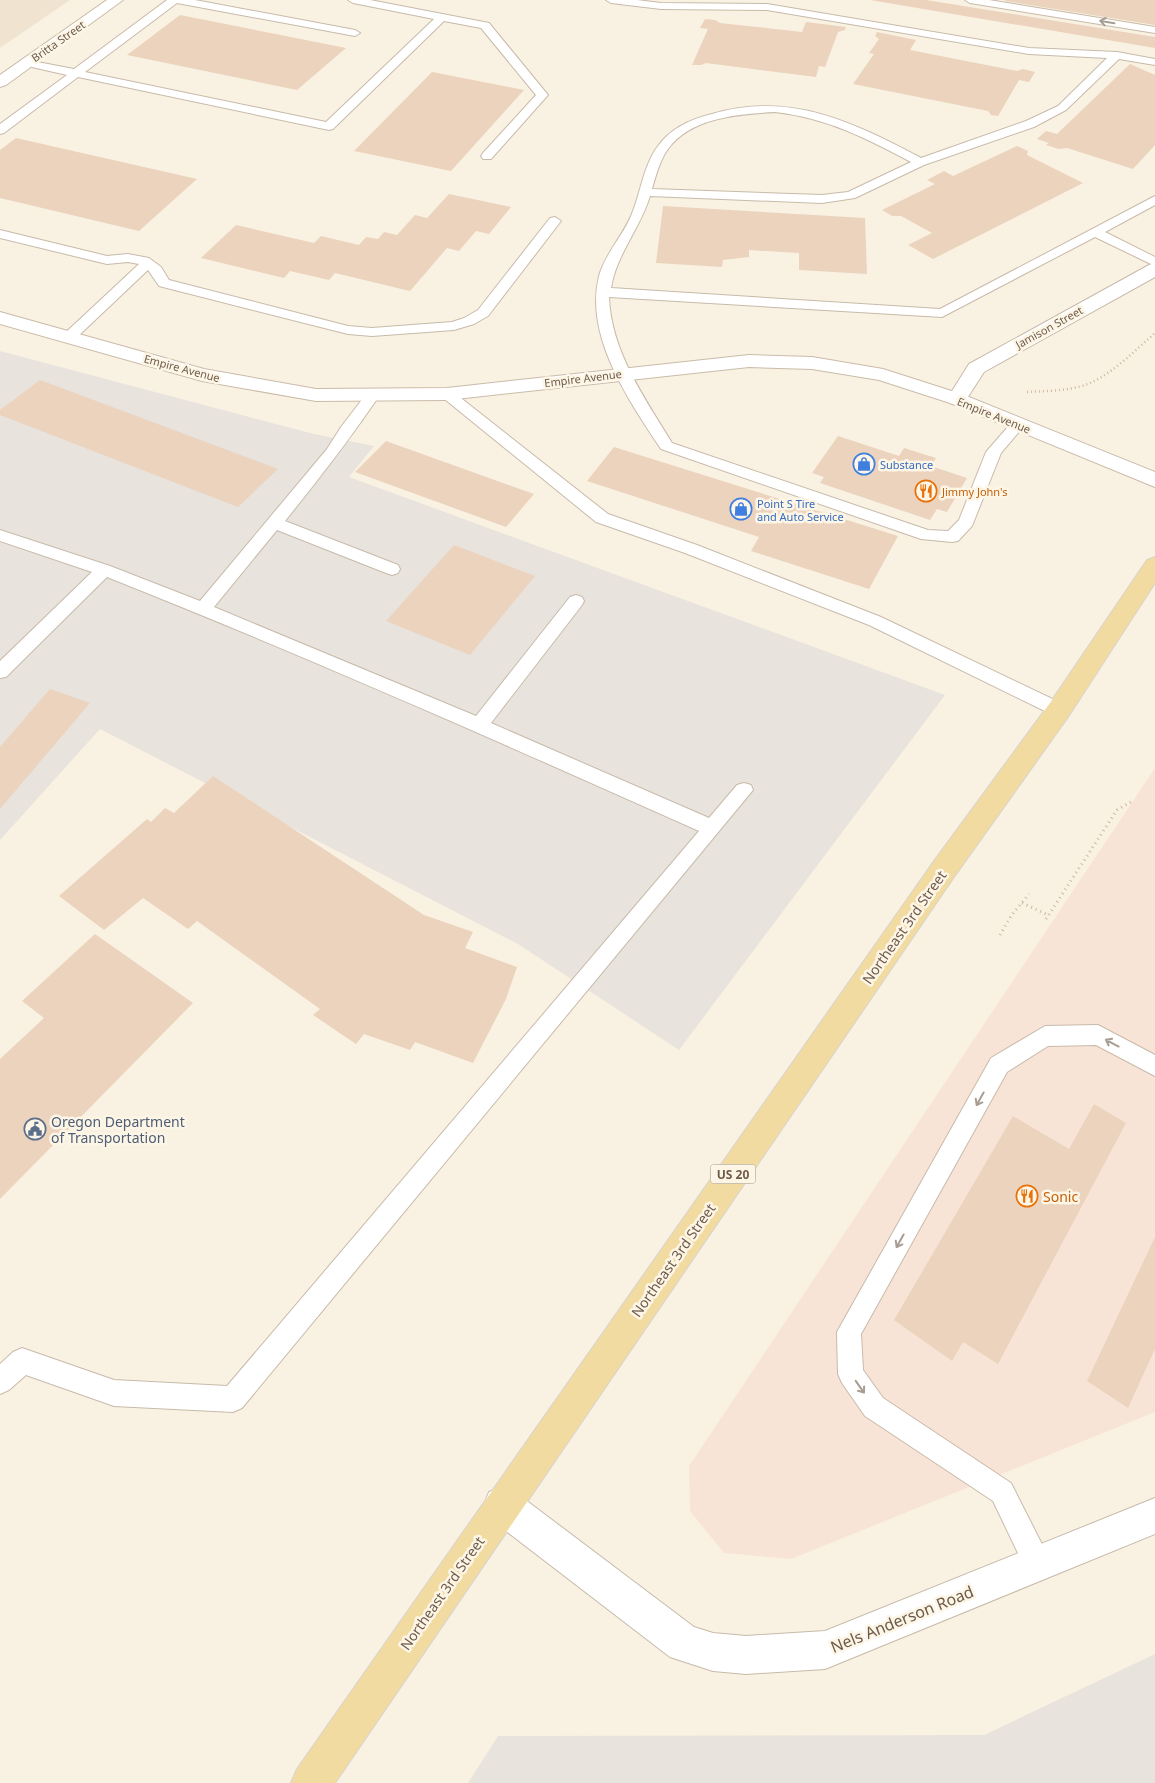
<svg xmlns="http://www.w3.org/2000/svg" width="1155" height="1783" viewBox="0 0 1155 1783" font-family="'Noto Sans',sans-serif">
	<rect width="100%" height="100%" fill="#f9f2e2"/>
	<!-- residential -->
	<path fill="#f0e4d1" d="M 0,0 L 70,0 L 0,48 Z"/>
	<!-- commercial -->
	<path fill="#f8e4d7" d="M 1155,768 L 1155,1412 L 791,1559 L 724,1553 L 690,1511 L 689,1466 Z"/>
	<!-- industrial -->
	<path fill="#e8e3dd" d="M 0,351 L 314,434 L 374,446 L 349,477 L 945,695 L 679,1050 L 518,944 L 100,729 L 0,840 Z
		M 1155,1654 L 1155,1783 L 468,1783 L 498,1736 L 984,1735 Z"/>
	<!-- building -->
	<path fill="#ebd3bd" d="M 870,0 L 926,0 L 1155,37 L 1155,48 Z
		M 1005,0 L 1155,0 L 1155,25 L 1005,1 Z
		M 180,15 L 346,48 L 297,90 L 127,55 Z
		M 705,19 L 715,20 L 720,23 L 802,32 L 806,22 L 846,27 L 845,30 L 838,32 L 825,67 L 819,66 L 816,77 L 706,63 L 701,65 L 692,65 L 708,29 L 700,28 Z
		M 877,32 L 916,40 L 910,50 L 1017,71 L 1023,69 L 1035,72 L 1029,82 L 1019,80 L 998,116 L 991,115 L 988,111 L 853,84 L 874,54 L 869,53 L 879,39 L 875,36 Z
		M 1130,64 L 1155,75 L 1155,145 L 1133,169 L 1067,148 L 1059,149 L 1046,145 L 1049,143 L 1037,139 L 1046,131 L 1057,134 Z
		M 432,72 L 524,90 L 451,171 L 354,151 Z
		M 16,138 L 197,179 L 139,231 L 0,198 L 0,150 Z
		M 1017,146 L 1028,151 L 1027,155 L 1083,183 L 933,259 L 908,245 L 932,233 L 901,216 L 892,216 L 882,210 L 935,184 L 927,180 L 944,171 L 953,176 Z
		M 449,194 L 511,207 L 489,234 L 476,231 L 459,251 L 447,248 L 410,291 L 335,273 L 329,280 L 290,271 L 284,278 L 201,258 L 236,225 L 314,243 L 321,236 L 359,245 L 366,237 L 378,239 L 384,232 L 397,235 L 415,215 L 427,218 Z
		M 663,206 L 865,218 L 867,274 L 799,270 L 799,253 L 749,250 L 749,257 L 723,260 L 722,267 L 656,263 Z
		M 40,380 L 278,469 L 238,507 L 0,415 L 0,410 Z
		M 838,436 L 899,456 L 904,448 L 936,458 L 931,466 L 967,478 L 947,512 L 937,509 L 930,520 L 820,483 L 824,477 L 812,473 Z
		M 386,441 L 534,494 L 506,527 L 355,472 Z
		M 614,447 L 898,536 L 869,589 L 751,551 L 759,537 L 587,481 Z
		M 454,545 L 535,576 L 470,655 L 386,621 Z
		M 50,689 L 90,703 L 0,809 L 0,747 Z
		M 213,776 L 424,915 L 473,932 L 465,948 L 517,967 L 506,999 L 473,1063 L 415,1042 L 410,1050 L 364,1034 L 356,1044 L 313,1015 L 320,1009 L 197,921 L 188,929 L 143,898 L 104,930 L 59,896 L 147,819 L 151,822 L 165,808 L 174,813 Z
		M 95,934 L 193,1003 L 0,1199 L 0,1059 L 44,1018 L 22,1001 Z
		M 1094,1104 L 1126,1123 L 998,1364 L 963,1342 L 952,1361 L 894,1320 L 1013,1116 L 1069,1149 Z
		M 1155,1237 L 1155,1349 L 1128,1408 L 1087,1381 Z"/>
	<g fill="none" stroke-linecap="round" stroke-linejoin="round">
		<!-- lane casing -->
		<g stroke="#c8baaa" stroke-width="2">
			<path id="lane" d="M 167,0 L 195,0 L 355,30 L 360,33 L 355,36 L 177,3 L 85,72 L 326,122 L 434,19 L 353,3 L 348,0 L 370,0 L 489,23 L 548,95 L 491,159 L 483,159 L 481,156 L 483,153 L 536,95 L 481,28 L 444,21 L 333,129 L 329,130 L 78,77 L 4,133 L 0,134 L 0,124 L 67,75 L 23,65 L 21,63 L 23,61 L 27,60 L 74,69 Z
				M 606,0 L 637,0 L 661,3 L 767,4 L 1029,48 L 1117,52 L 1155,59 L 1155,65 L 1119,59 L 1066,110 L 1034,127 L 924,165 L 855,198 L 822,203 L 650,196 C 640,229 616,255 611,288 L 940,309 L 1155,196 L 1155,205 L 1105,232 L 1155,257 L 1155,266 L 1095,237 L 942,317 L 609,297 C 611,351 644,397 672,443 L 928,530 L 948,531 L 959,520 L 986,452 L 1013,421 L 1023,421 L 1026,424 L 1023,427 L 1001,453 L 972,526 L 958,541 L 952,542 L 921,539 L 661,449 C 629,401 584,336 599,276 C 605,254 622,237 631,216 C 641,193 643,166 658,146 C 671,128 691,119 712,114 C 790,91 853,122 921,158 L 1026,121 L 1058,106 L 1107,58 L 1029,54 L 767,10 L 661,9 L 611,3 ZM 775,112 C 827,118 866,138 911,162 L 848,192 L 822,195 L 652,189 C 656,175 660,160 668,149 C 691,117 740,114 775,112 Z
				M 965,0 L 989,0 L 1155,27 L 1155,33 L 970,3 Z
				M 555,217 L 561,221 L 488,316 L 474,324 L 454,330 L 372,336 L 348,334 L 159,286 L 148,270 L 74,340 L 64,340 L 62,337 L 64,334 L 139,264 L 128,262 L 107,264 L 0,238 L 0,230 L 107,256 L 128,254 L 149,258 L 161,267 L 169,280 L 348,326 L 372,328 L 452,322 L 464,318 L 478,310 L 550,218 Z
				M 447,390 L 452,391 L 608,514 L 697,545 L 881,617 L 1065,705 L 1068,710 L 1065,715 L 1059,717 L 1053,715 L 869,625 L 685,553 L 596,522 L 442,397 L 440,394 L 442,391 Z
				M 372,392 L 377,393 L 379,396 C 350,439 318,480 285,521 L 398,565 L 400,569 L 398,573 L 392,575 L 386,573 L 277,530 L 214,607 L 476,716 L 570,597 L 576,595 L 582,597 L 584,601 L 582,605 L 491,723 L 709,818 L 737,785 L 744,783 L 751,785 L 753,790 L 242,1408 L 233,1412 L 114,1406 L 26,1375 L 9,1390 L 0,1394 L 0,1364 L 13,1352 L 22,1348 L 114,1380 L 227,1386 L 699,831 C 502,743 306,656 107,577 L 6,677 L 0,678 L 0,661 L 92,572 L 0,541 L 0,530 L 110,566 L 200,601 L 327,449 L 341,427 L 367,393 Z
				M 1098,1025 L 1155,1055 L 1155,1076 L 1096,1045 L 1048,1046 L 1007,1072 L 861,1334 L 863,1370 L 883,1398 L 1011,1483 L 1052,1564 L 1048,1574 L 1038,1578 L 1028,1574 L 993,1501 L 865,1416 L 842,1383 L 838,1374 L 837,1332 L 991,1058 L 1045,1026 Z"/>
		</g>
		<!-- street casing -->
		<g stroke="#c8baaa" stroke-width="2">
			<path id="street" d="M 1155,263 L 1155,277 L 984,372 L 964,403 L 957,405 L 950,403 L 947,399 L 969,364 L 1149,265 Z
				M 502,1487 L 515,1492 L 694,1627 L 713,1633 L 746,1636 L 825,1631 L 1155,1498 L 1155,1534 L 825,1669 L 746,1674 L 713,1671 L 670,1657 L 489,1518 L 484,1505 L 489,1492 Z"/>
		</g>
		<!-- secondary casing -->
		<g stroke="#cbbba9" stroke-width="2">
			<path id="secondary" d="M 107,0 L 123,0 L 6,85 L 0,87 L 0,75 Z
				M 0,312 L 204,369 L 316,389 L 447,388 L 749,355 L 812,357 L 883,369 L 964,395 L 1155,472 L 1155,487 L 950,403 L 879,380 L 812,369 L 749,367 L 447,400 L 316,401 L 202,381 L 0,324 Z"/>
		</g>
		<!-- primary casing -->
		<g stroke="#d9d4d0" stroke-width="2">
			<path id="primary" d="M 1155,557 L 1155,583 L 1068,717 L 954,877 L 335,1783 L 291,1783 L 297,1769 L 934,861 L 1050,703 L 1147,560 Z"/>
		</g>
		<!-- path-far1 -->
		<path stroke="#d0b7a0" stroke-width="2.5" stroke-dasharray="1 3" stroke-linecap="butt" d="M 1027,392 C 1045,391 1064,391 1082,386 C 1110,377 1133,352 1155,333"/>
		<!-- path -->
		<path stroke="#d0b7a0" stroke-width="3" stroke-dasharray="1 4" stroke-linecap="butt" d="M 1022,903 L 1048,915
			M 1046,919 L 1117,810 L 1134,800
			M 1000,935 L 1011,916 L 1029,894"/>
		<!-- lane -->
		<use href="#lane" fill="#fff" fill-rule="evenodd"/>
		<!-- street -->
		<use href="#street" fill="#fff" fill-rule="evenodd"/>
		<!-- secondary -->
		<use href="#secondary" fill="#fff" fill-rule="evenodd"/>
		<!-- primary -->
		<use href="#primary" fill="#f1dba1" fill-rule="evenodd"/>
	</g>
	<!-- one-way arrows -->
	<defs><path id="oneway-shaft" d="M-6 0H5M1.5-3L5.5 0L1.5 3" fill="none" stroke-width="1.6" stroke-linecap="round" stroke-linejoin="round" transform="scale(1.25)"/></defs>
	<g stroke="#a89d93">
		<use href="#oneway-shaft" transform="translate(1107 22) rotate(-171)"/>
		<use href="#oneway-shaft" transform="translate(1112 1043) rotate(-152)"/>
		<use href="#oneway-shaft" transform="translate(980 1099) rotate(119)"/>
		<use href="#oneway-shaft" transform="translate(900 1241) rotate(119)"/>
		<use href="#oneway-shaft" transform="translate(860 1387) rotate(55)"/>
	</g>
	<!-- icons -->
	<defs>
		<g id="shop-ring" transform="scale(1.125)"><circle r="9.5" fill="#fdf6e7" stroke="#3f7fe0" stroke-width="1.5"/><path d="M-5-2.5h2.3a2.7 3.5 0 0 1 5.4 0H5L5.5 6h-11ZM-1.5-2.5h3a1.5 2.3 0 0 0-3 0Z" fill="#3f7fe0"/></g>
		<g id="restaurant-ring" transform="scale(1.125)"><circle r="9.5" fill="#fdf6e7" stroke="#e8710a" stroke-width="1.5"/><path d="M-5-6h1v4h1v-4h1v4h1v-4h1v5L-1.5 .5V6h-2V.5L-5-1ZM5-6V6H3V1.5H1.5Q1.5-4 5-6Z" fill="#e8710a"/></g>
		<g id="civic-ring" transform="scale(1.125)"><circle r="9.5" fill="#fdf6e7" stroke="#5c6f8a" stroke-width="1.5"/><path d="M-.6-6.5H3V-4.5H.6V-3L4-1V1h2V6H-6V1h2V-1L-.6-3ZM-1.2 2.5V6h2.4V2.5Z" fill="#5c6f8a"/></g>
	</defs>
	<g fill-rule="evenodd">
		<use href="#shop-ring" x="864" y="464"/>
		<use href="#restaurant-ring" x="926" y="491"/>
		<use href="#shop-ring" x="741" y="509"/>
		<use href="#civic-ring" x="35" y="1129"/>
		<use href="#restaurant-ring" x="1027" y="1196"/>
	</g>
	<g text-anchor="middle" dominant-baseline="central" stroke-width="5" stroke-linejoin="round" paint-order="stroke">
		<!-- far-street labels -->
		<g font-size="11" fill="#6e5b4b" stroke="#fdf6e7">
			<text transform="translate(58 41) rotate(-35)">Britta Street</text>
			<text transform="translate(1049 327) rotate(-29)">Jamison Street</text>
			<text transform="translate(182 368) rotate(15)">Empire Avenue</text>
			<text transform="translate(583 378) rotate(-7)">Empire Avenue</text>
			<text transform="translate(994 415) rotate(22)">Empire Avenue</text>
		</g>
		<!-- far-shop labels -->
		<g font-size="11" fill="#366cbe" stroke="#fdf6e7" text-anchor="start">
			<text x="880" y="464">Substance</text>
			<text x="757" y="503">Point S Tire<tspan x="757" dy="13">and Auto Service</tspan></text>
		</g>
		<!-- far-food labels -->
		<g font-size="11" fill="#c56008" stroke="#fdf6e7" text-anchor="start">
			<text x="942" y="491">Jimmy John's</text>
		</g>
		<!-- shield labels -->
		<rect fill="#fdf6e7" stroke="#998a7a" stroke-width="1" x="710.5" y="1164.5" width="45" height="19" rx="4"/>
		<g font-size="12" font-weight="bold" fill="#6e5b4b">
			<text x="733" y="1174">US 20</text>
		</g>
		<!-- street labels -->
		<g font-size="14" fill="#6e5b4b" stroke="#fdf6e7">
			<text transform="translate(904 927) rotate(-55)">Northeast 3rd Street</text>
			<text transform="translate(673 1260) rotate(-55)">Northeast 3rd Street</text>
			<text transform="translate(442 1593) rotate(-55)">Northeast 3rd Street</text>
		</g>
		<!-- service labels -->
		<g font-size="14" fill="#4e5e75" stroke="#fdf6e7" text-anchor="start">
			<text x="51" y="1121">Oregon Department<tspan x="51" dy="16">of Transportation</tspan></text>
		</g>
		<!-- food labels -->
		<g font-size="14" fill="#c56008" stroke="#fdf6e7" text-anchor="start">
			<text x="1043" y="1196">Sonic</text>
		</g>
		<!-- near-street labels -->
		<g font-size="16" fill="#6e5b4b" stroke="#fdf6e7">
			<text transform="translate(902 1619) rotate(-22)">Nels Anderson Road</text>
		</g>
	</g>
</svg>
